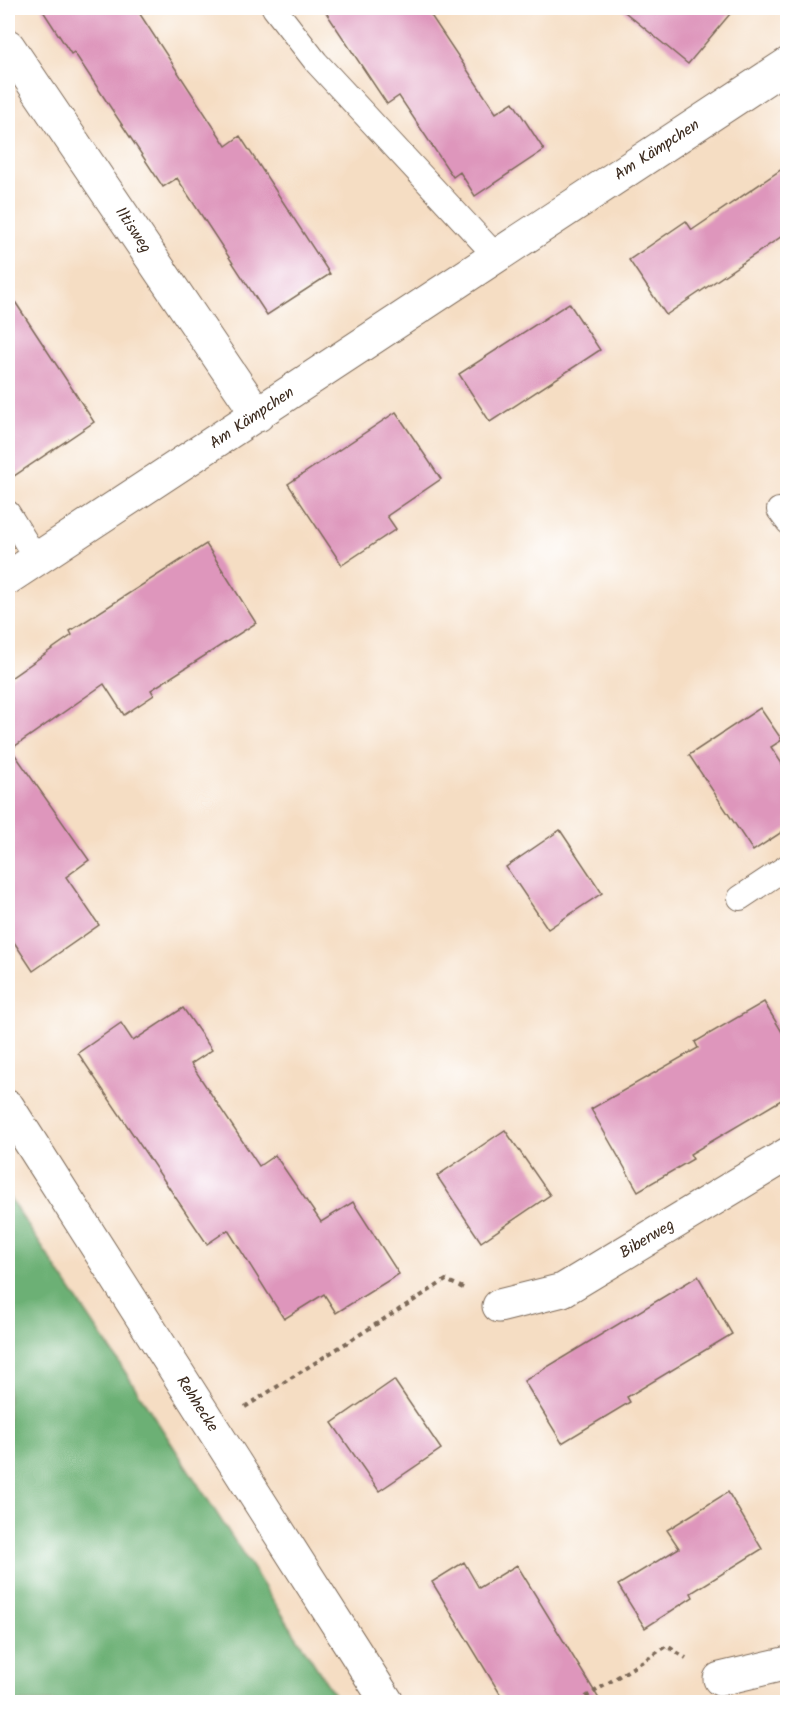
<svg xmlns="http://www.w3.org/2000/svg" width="795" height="1710" viewBox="0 0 795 1710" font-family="Kalam,sans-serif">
	<rect width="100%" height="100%" fill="#fff"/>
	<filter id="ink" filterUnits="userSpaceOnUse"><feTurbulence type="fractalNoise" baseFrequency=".0167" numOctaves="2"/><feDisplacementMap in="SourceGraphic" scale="12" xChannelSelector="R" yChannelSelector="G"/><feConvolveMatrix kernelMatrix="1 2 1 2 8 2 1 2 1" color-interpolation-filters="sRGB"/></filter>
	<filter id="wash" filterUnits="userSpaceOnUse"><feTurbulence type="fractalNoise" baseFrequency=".008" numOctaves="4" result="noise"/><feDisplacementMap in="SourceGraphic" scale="24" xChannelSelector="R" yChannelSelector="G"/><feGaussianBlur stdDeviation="1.35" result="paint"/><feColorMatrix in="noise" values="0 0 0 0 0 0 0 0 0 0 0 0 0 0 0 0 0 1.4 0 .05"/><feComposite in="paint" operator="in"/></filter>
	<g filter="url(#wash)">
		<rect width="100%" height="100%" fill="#f5ddc3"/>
		<!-- forest -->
		<path fill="#6cb074" stroke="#546d49" stroke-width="1.5" d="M 8,1196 L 107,1344 L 339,1702 L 8,1702 Z"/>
		<g id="blocks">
			<!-- building -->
			<path fill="#de96bc" d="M 41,8 L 136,8 L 226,146 L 240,136 L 330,274 L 267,315 L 177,178 L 163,187 L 74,52 L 71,54 Z
				M 323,8 L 426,8 L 496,113 L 513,102 L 544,150 L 475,196 L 460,172 L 453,177 L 399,96 L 387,104 Z
				M 620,8 L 735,8 L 688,64 Z
				M 788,165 L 788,232 L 666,315 L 629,260 L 686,221 L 692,230 Z
				M 8,291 L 94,422 L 8,480 Z
				M 569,303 L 600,350 L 490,422 L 459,374 Z
				M 396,412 L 441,479 L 387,516 L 396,529 L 342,565 L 288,484 Z
				M 206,544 L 256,623 L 151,690 L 154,695 L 124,715 L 104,684 L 11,749 L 89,860 L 66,877 L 99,925 L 33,971 L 8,933 L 8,680 L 72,635 L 70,631 Z
				M 760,708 L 782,740 L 771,747 L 788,773 L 788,828 L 753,851 L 689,755 Z
				M 560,830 L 602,893 L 548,929 L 506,867 Z
				M 764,1002 L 788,1042 L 788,1096 L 690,1154 L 693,1159 L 638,1191 L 591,1109 L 698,1048 L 695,1042 Z
				M 183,1008 L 212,1050 L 191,1064 L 259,1166 L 275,1155 L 321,1222 L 353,1202 L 399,1274 L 336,1313 L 324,1294 L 284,1319 L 228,1230 L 207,1244 L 78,1053 L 121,1023 L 133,1041 Z
				M 505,1130 L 550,1195 L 481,1242 L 437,1176 Z
				M 698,1276 L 732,1334 L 627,1397 L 630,1402 L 562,1443 L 524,1381 Z
				M 394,1380 L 441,1449 L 379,1491 L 332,1423 Z
				M 728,1492 L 762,1549 L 691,1593 L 693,1597 L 645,1628 L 618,1585 L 679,1548 L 667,1530 Z
				M 464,1562 L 479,1588 L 517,1565 L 601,1702 L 505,1702 L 432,1582 Z"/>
		</g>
	</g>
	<g filter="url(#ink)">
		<use href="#blocks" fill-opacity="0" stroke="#7c6958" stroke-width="1.5"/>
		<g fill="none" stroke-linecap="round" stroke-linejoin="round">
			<!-- lane casing -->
			<g stroke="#7c6958" stroke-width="26">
				<path id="lane" d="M 274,8 L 316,62 L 496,256
					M 779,510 L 788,522
					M 8,513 L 37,560
					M 740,898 L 788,866"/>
			</g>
			<!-- street casing -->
			<g stroke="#7c6958" stroke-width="35">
				<path id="street" d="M 8,46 L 258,415
					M 8,578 L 788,64
					M 499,1306 L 563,1290 L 788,1154
					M 720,1679 L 788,1663"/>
			</g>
			<!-- secondary casing -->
			<g stroke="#7c6958" stroke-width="35">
				<path id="secondary" d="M 8,1107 L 387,1702"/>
			</g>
			<!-- path -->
			<path stroke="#7c6958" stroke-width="4" stroke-dasharray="4.5 4.5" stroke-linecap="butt" d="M 245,1407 L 446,1280 L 463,1288
				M 578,1702 L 667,1646 L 686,1658"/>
			<!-- lane -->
			<use href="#lane" stroke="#fff" stroke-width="24"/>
			<!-- street -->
			<use href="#street" stroke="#fff" stroke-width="33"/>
			<!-- secondary -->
			<use href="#secondary" stroke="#fff" stroke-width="33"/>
		</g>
	</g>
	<g text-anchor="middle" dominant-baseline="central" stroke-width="5" stroke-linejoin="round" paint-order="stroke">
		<!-- street labels -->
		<g font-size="16" fill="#3b2a1e" stroke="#fff">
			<text transform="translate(657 150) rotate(-33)">Am Kämpchen</text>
			<text transform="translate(133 230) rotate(56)">Iltisweg</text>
			<text transform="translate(252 418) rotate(-34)">Am Kämpchen</text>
			<text transform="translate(647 1239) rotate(-31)">Biberweg</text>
			<text transform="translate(197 1404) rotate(57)">Rehhecke</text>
		</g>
	</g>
	<!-- margin -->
	<rect width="795" height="1710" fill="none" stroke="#fff" stroke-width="30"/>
</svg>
